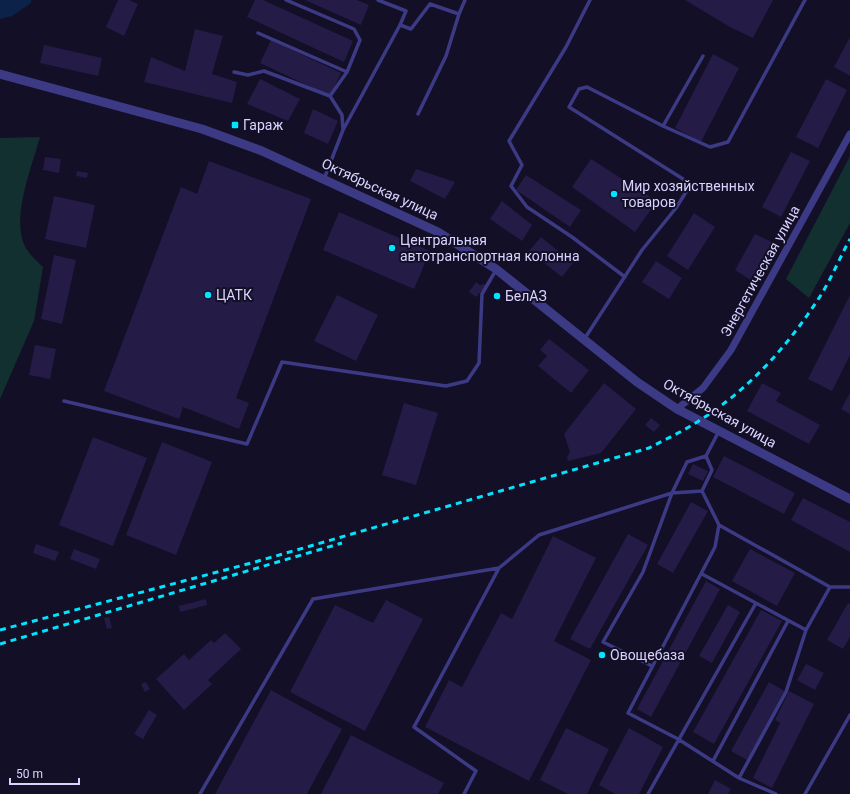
<svg xmlns="http://www.w3.org/2000/svg" width="850" height="794" viewBox="0 0 850 794" font-family="Roboto,sans-serif">
	<rect width="100%" height="100%" fill="#130f26"/>
	<!-- green -->
	<path fill="#12302f" d="M 40,137 C 32,167 8,224 28,251 C 32,257 38,262 43,267 L 34,321 L 0,399 L 0,138 Z
		M 850,156 L 850,223 L 809,298 L 786,279 Z"/>
	<!-- water -->
	<path fill="#0c2248" d="M 0,0 L 31,0 L 31,3 L 12,16 L 0,19 Z"/>
	<!-- building -->
	<path fill="#241b47" d="M 118,0 L 129,0 L 138,4 L 124,36 L 106,27 Z
		M 255,0 L 263,0 L 353,41 L 344,62 L 247,17 Z
		M 305,0 L 357,0 L 369,5 L 361,25 Z
		M 685,0 L 773,0 L 753,38 L 730,27 Z
		M 195,29 L 223,36 L 212,74 L 237,82 L 232,103 L 144,82 L 151,57 L 185,71 Z
		M 850,37 L 850,76 L 834,67 Z
		M 271,40 L 341,73 L 330,96 L 260,63 Z
		M 44,45 L 102,58 L 98,76 L 40,63 Z
		M 713,54 L 739,68 L 701,142 L 675,128 Z
		M 260,79 L 300,99 L 288,121 L 247,104 Z
		M 826,79 L 847,90 L 818,148 L 796,137 Z
		M 313,109 L 338,121 L 328,144 L 304,133 Z
		M 791,152 L 810,161 L 781,217 L 762,207 Z
		M 45,157 L 61,159 L 59,173 L 43,170 Z
		M 591,159 L 657,201 L 635,232 L 572,187 Z
		M 209,161 L 311,199 L 236,398 L 249,403 L 239,429 L 183,407 L 179,419 L 104,391 L 181,187 L 197,194 Z
		M 416,169 L 455,182 L 445,199 L 410,181 Z
		M 77,171 L 88,173 L 87,178 L 76,176 Z
		M 526,175 L 581,210 L 570,227 L 516,190 Z
		M 54,196 L 95,205 L 86,248 L 45,239 Z
		M 502,201 L 532,225 L 522,241 L 490,219 Z
		M 339,212 L 430,251 L 414,289 L 323,250 Z
		M 694,213 L 715,227 L 688,270 L 667,256 Z
		M 755,234 L 772,242 L 752,281 L 735,270 Z
		M 541,237 L 573,263 L 562,277 L 529,251 Z
		M 54,255 L 76,260 L 62,324 L 41,319 Z
		M 656,261 L 682,278 L 669,299 L 642,282 Z
		M 476,282 L 480,285 L 484,284 L 486,286 L 476,297 L 469,292 Z
		M 337,295 L 378,315 L 356,361 L 314,341 Z
		M 850,295 L 850,355 L 832,391 L 808,379 Z
		M 549,339 L 589,370 L 571,393 L 538,366 L 547,356 L 540,350 Z
		M 35,345 L 56,349 L 50,379 L 29,375 Z
		M 604,383 L 636,409 L 601,453 L 568,461 L 567,457 L 570,452 L 564,434 Z
		M 762,383 L 781,393 L 776,401 L 820,425 L 809,444 L 747,411 Z
		M 850,393 L 850,414 L 841,409 Z
		M 404,403 L 438,413 L 416,485 L 382,475 Z
		M 651,418 L 660,425 L 654,432 L 645,425 Z
		M 93,437 L 147,458 L 113,546 L 59,525 Z
		M 162,442 L 212,462 L 176,555 L 126,535 Z
		M 724,456 L 795,493 L 784,514 L 713,477 Z
		M 693,464 L 708,471 L 703,481 L 688,474 Z
		M 803,498 L 850,522 L 850,552 L 791,520 Z
		M 691,502 L 708,511 L 673,573 L 657,564 Z
		M 628,534 L 648,545 L 590,649 L 570,639 Z
		M 553,536 L 596,558 L 554,641 L 591,660 L 529,781 L 425,727 L 449,680 L 462,687 L 501,613 L 512,619 Z
		M 36,544 L 59,552 L 55,561 L 33,553 Z
		M 74,549 L 100,559 L 96,569 L 70,559 Z
		M 750,549 L 795,573 L 777,606 L 732,581 Z
		M 706,581 L 720,589 L 651,717 L 637,709 Z
		M 206,599 L 207,605 L 180,612 L 179,606 Z
		M 386,600 L 423,619 L 365,731 L 290,692 L 335,605 L 373,623 Z
		M 848,603 L 850,604 L 850,637 L 843,649 L 827,640 Z
		M 728,605 L 740,612 L 712,663 L 699,656 Z
		M 761,610 L 782,621 L 714,744 L 693,732 Z
		M 109,617 L 112,628 L 107,629 L 104,618 Z
		M 225,633 L 241,649 L 208,680 L 212,684 L 184,710 L 156,679 L 184,654 L 189,660 L 211,640 L 214,643 Z
		M 806,664 L 824,673 L 815,690 L 797,680 Z
		M 146,682 L 150,689 L 145,692 L 141,684 Z
		M 769,682 L 786,692 L 747,760 L 731,751 Z
		M 271,690 L 342,729 L 307,794 L 215,794 Z
		M 789,691 L 814,704 L 772,788 L 753,778 L 780,723 L 775,720 Z
		M 149,710 L 157,715 L 143,739 L 134,734 Z
		M 566,728 L 609,749 L 587,794 L 568,794 L 540,780 Z
		M 629,728 L 663,747 L 639,794 L 615,794 L 599,785 Z
		M 351,735 L 444,783 L 438,794 L 321,794 Z
		M 715,780 L 731,789 L 728,794 L 708,794 Z"/>
	<g fill="none" stroke-linecap="round" stroke-linejoin="round">
		<!-- service -->
		<path stroke="#3d3a85" stroke-width="3.5" d="M 286,0 L 354,29 L 360,40 L 347,72
			M 378,0 L 406,11 L 400,25
			M 590,0 L 566,47 L 509,141 L 522,165 L 511,186 L 527,207 L 572,237 L 625,277
			M 258,33 L 347,72 L 330,96
			M 234,72 L 248,75 L 264,71 L 330,96 L 342,115 L 343,130 L 324,179
			M 418,114 L 446,56 L 459,14 L 465,0
			M 663,126 L 703,56
			M 343,130 L 400,25 L 411,29 L 430,4 L 459,14
			M 585,338 L 642,250 L 676,208 L 691,184 L 569,107 L 579,89 L 587,87 L 663,126 L 710,147 L 728,142 L 805,0
			M 64,401 L 247,444 L 282,362 L 446,386 L 467,381 L 479,363 L 482,294 L 496,270
			M 702,491 L 719,525 L 715,547 L 628,713 L 678,739 L 739,778 L 776,794
			M 702,574 L 806,630 L 830,587 L 719,525
			M 830,587 L 850,587
			M 652,666 L 603,642 L 643,572 L 672,493 L 702,491 L 712,470 L 706,456
			M 713,761 L 788,621
			M 739,778 L 786,692 L 806,630
			M 200,794 L 313,599 L 499,568
			M 464,794 L 476,771 L 414,727 L 499,568 L 539,535 L 672,493 L 687,462 L 706,456 L 719,431
			M 648,794 L 756,603
			M 805,794 L 850,715"/>
		<!-- minor -->
		<path stroke="#3d3a85" stroke-width="7" d="M 677,409 L 703,388 L 731,350 L 850,134"/>
		<!-- tertiary -->
		<path stroke="#3d3a85" stroke-width="9" d="M 0,74 L 202,129 L 262,151 L 438,232 L 496,269 L 637,382 L 677,409 L 850,499"/>
		<!-- rail -->
		<path stroke="#00e5ff" stroke-width="3" stroke-dasharray="6 5" stroke-linecap="butt" d="M 0,630 L 255,562 L 649,448 C 666,439 684,431 700,420 C 748,390 786,348 817,301 C 830,282 839,259 850,239
			M 0,644 L 342,543"/>
	</g>
	<!-- markers -->
	<g fill="#00e5ff" stroke="#130f26" stroke-width="1.5">
		<rect x="231" y="121" width="8" height="8" rx="2"/>
		<circle cx="614" cy="194" r="4"/>
		<circle cx="392" cy="248" r="4"/>
		<circle cx="208" cy="295" r="4"/>
		<circle cx="497" cy="296" r="4"/>
		<circle cx="602" cy="655" r="4"/>
	</g>
	<g text-anchor="middle" dominant-baseline="central" stroke-width="4" stroke-linejoin="round" paint-order="stroke">
		<!-- poi labels -->
		<g font-size="14" fill="#d9d4ff" stroke="#130f26" text-anchor="start">
			<text x="243" y="125">Гараж</text>
			<text x="622" y="186">Мир хозяйственных<tspan x="622" dy="16">товаров</tspan></text>
			<text x="400" y="240">Центральная<tspan x="400" dy="16">автотранспортная колонна</tspan></text>
			<text x="216" y="295">ЦАТК</text>
			<text x="505" y="296">БелАЗ</text>
			<text x="610" y="655">Овощебаза</text>
		</g>
		<!-- street labels -->
		<g font-size="14" fill="#d9d4ff" stroke="#130f26">
			<text transform="translate(380 189) rotate(25)">Октябрьская улица</text>
			<text transform="translate(760 271) rotate(-61)">Энергетическая улица</text>
			<text transform="translate(720 413) rotate(29)">Октябрьская улица</text>
		</g>
	</g>
	<!-- scale -->
	<path d="M10 778v6h69v-6" fill="none" stroke="#d9d4ff" stroke-width="2"/>
	<text x="16" y="778" font-size="12" fill="#d9d4ff" stroke="#130f26" stroke-width="3" paint-order="stroke">50 m</text>
</svg>
